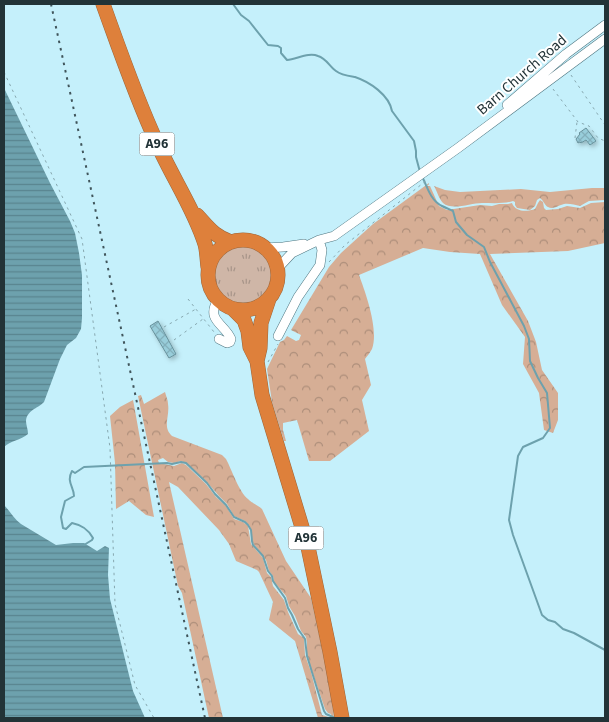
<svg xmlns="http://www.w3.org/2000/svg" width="609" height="722" viewBox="0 0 609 722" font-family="'Source Sans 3',sans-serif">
	<defs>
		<pattern id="grass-tufts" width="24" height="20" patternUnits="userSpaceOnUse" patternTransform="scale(1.25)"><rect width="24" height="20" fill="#cfb6a7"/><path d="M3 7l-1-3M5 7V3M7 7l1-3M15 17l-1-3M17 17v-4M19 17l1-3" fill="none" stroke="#a89589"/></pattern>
		<pattern id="forest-crowns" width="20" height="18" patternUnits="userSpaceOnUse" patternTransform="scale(1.25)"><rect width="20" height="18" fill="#d6ae95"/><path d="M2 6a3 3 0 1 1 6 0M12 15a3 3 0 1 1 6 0" fill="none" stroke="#ad8e7a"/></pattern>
		<pattern id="water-rules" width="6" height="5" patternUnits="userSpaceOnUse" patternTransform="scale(1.25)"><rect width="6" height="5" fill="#6da1ad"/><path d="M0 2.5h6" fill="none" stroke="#59848e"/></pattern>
		<pattern id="building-cross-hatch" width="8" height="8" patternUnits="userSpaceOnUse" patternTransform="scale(1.25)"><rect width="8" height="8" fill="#98cdda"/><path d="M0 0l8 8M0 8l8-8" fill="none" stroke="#83b0bc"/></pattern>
		<filter id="shadow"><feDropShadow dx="2" dy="2" stdDeviation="2.5" flood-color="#0004"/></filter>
	</defs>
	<rect width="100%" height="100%" fill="#c5f0fb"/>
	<!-- grass -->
	<path fill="url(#grass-tufts)" d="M215 275a28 28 0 1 1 56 0a28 28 0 1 1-56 0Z"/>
	<!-- forest -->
	<path fill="url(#forest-crowns)" fill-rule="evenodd" d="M 429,183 L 429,184 L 427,186 L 430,186 L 439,206 L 447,210 L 480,205 L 492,206 L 499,204 L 508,204 L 512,203 C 515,212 527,212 535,209 L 538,203 L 540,200 L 543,202 L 544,208 L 546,210 L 558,209 L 567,206 L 580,208 L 591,203 L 605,202 L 605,243 L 568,251 L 490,254 L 528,321 L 536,342 L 542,370 L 558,393 L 558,420 L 553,433 L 544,430 L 539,393 L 523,364 L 525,337 L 502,305 L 480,254 L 450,252 L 423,248 L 359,275 C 366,294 379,330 372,349 C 370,353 367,356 365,359 L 371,385 L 362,400 L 369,431 L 330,461 L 309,461 L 297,420 L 283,423 L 283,430 L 286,441 L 284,441 L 272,402 L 267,369 L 280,342 L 284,340 L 287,336 L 296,341 L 299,340 L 301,335 L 291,330 L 329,267 L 341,253 L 373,224 Z
		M 434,186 L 445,190 L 460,192 L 521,189 L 550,192 L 592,188 L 605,188 L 605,200 L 589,201 L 580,206 C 575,205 569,203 564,204 C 559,205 553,210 548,207 C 545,206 544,201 540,198 L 537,200 L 535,206 L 530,210 L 517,208 L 515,205 L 515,202 L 513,201 C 504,204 492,203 482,203 C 471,203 452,211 443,203 C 439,199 437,191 434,186 Z
		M 165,392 C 166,396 168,400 168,404 C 170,416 162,427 172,436 L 222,455 L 226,459 C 232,470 239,492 248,499 C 252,503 257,505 262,509 L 286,561 L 311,598 L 330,685 L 334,718 L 318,718 L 295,641 L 269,620 L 273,602 L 259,572 L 257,570 L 236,561 L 229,544 L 219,530 L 178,487 L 169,482 L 223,718 L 209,718 L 182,593 L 178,586 L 138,396 L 141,395 L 144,404 ZM 163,458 L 168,462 L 174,463 L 181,461 L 186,463 L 205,480 L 219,496 L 227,504 L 234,516 L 245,521 L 249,525 L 252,531 L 252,539 L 253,543 L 266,560 L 269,571 L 273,576 L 274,582 L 286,596 L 289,606 L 295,616 L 301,631 L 306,637 L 307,643 L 307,653 L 309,662 L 325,709 L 328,713 L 331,714 L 332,718 L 322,715 L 311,672 L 305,655 L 304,638 L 298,634 L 288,612 L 284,600 L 273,586 L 271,577 L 267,573 L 263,558 L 251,544 L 248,526 L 243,522 L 234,519 L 226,506 L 216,497 L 206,484 L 186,465 L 182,463 L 174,466 L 159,463 L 158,460 Z
		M 133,400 L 134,405 L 154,517 L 146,515 L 129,501 L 116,509 L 115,463 L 110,416 L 120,407 Z"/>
	<!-- water -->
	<path fill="url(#water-rules)" d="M 4,88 L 50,183 L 70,221 L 75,233 L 79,253 L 82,275 L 82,318 L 81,329 L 76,338 L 67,345 L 60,359 L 44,402 C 37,409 27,410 26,421 C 26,425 28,429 28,434 C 21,440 10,441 4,447 Z
		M 4,505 C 10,511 14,519 21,524 L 56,545 L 73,543 L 84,543 L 97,551 L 105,546 L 109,548 L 108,575 L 110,599 L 133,691 L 145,718 L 4,718 Z"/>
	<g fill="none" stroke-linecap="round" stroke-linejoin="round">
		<!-- stream -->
		<path stroke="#6da1ad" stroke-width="2" d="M 233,4 L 241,15 L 249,21 L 268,45 L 278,46 L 281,48 L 281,53 L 287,60 C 297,59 309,52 318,56 C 326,58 330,67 336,71 C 341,75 349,76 355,77 C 370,82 389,95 392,111 L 414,141 L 416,151 L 416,157 L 420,172
			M 422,176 C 427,187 431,201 442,206 C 446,208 449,209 453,211 L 456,222 L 467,235 L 484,247 L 490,262 L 524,326 L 529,339 L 530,361 L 538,378 L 547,393 L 550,428 L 543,438 L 523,447 L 518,456 L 509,520 L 513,535 L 542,615 L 548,620 L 555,622 L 563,629 L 574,633 L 605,650
			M 84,545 L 92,540 L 93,538 C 88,529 82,525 72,523 L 66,529 L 63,528 L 61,517 L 65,501 L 74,496 C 74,487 66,482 72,471 L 75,473 L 84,467 L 167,463 L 172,464 L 181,462 L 186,463 L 207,483 L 215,494 L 226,505 L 234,517 L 245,522 L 248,525 L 251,530 L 252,541 L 253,545 L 263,556 L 268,571 L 272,576 L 273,581 L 285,598 L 288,608 L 292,615 L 298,629 L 305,639 L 307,656 L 324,711 L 326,714 L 333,717"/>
	</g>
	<!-- building -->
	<path fill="url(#building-cross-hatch)" stroke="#68919b" filter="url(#shadow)" d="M 586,128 L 596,141 L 590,145 L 586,140 L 581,143 L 580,142 L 578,143 L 576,139 L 580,134 L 579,133 Z
		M 158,321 L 176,354 L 169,358 L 150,326 Z"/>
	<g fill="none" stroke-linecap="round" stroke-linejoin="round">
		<!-- minor casing -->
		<g stroke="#4e7680" stroke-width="10">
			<path id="minor" d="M 507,105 L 566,54 L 605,25
				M 265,248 L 283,247 L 304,244
				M 277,269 L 292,253 L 319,240 L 334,236 L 458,148 L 605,39
				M 218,300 C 205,320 225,324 231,339 L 230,342 L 227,343 L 219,339
				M 278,336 L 298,297 L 320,265 L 322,250 L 319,240"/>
		</g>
		<!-- highway casing -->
		<g stroke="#9c653a" stroke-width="15">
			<path id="highway" d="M 103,4 C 120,51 136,98 157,143 C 172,177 194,209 205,244 C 207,251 207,260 208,267
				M 197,215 C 209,228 214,236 231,242
				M208 275a35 35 0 1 1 70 0a35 35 0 1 1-70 0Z
				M 233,309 L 244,320 L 248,331 L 250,347 L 257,361 L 262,395 L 308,547 L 330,652 L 342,718
				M 257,361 L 260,348 L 261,323 L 269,299"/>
		</g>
		<!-- path -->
		<path stroke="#87a8b0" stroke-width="1" stroke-dasharray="2.5 4" stroke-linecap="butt" d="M 4,72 L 82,239 L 110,448 L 115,604 L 135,685 L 154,718
			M 571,75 L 605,125
			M 553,89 L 578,122 L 589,126 L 598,138 L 605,141
			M 575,138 L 577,122
			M 329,262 L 345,245 L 427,180
			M 188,299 L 214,332
			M 164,327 L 196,309
			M 174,340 L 203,319
			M 268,362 L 278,344"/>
		<!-- minor -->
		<use href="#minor" stroke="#fff" stroke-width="9"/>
		<!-- highway -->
		<use href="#highway" stroke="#de803b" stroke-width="14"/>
		<!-- rail -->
		<path stroke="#40555b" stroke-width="2" stroke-dasharray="2.5 5" stroke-linecap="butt" d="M 51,4 L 205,718"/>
	</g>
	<g text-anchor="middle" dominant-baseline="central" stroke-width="4" stroke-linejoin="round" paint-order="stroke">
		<!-- shield labels -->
		<g fill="#fff" stroke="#647073" stroke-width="1">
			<rect x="139.5" y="132.5" width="35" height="23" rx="4"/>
			<rect x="288.5" y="526.5" width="35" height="23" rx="4"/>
		</g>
		<g font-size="14" font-weight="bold" fill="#223337">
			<text x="157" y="144">A96</text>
			<text x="306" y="538">A96</text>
		</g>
		<!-- street labels -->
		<g font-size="15" fill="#223337" stroke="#fff">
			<text transform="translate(522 75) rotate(-41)">Barn Church Road</text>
		</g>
	</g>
	<!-- border -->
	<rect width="609" height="722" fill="none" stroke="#223337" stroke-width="10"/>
</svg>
